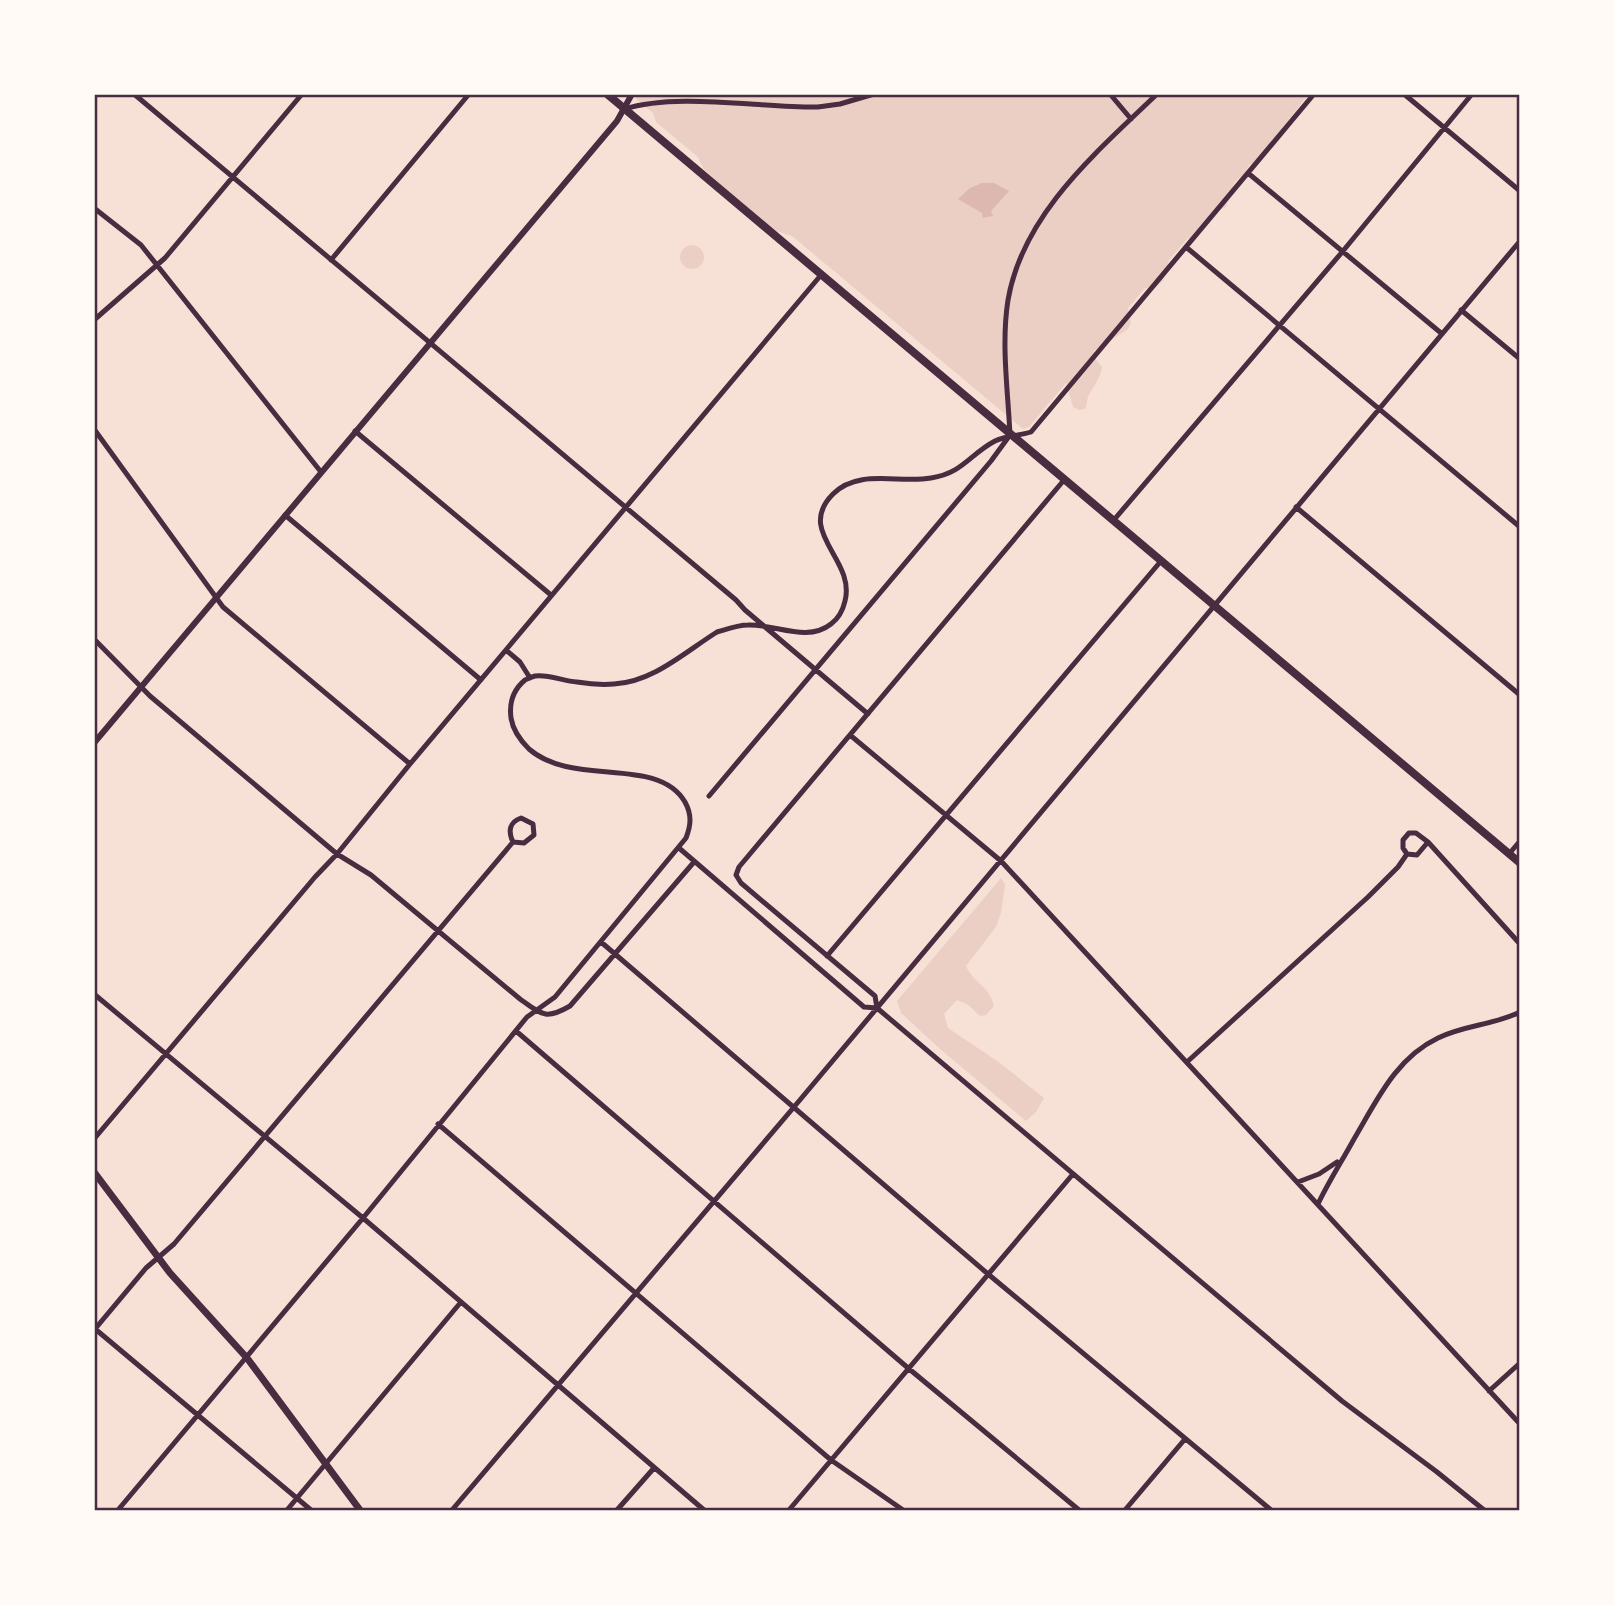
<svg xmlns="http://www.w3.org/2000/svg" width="1614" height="1605" viewBox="0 0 1614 1605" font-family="'Alegreya Sans',sans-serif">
	<rect width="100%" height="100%" fill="#f7e1d7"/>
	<!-- green -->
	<path fill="#ebcfc5" d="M 637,94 L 1308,95 L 1253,165 L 1250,164 L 1244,174 L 1234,183 L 1226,207 L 1214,212 L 1191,238 L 1187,239 L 1169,260 L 1163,281 L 1154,289 L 1145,288 L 1128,308 L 1131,324 L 1127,330 L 1094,351 L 1094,357 L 1102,367 C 1100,380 1093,386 1088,397 C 1087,400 1087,405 1085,409 L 1079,410 L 1073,407 L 1066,383 L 1029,427 L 1023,429 L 792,236 L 773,230 L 726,190 L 703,168 L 698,157 L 656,122 L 653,113 L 636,99 Z
		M680 257a12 12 0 1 1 24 0a12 12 0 1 1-24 0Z
		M 1001,878 L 1005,884 L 1001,913 L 996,927 L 966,966 C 974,984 989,985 994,1006 L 986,1015 L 980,1016 L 967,1004 L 957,1000 L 944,1014 L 948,1028 L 1000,1063 L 1044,1098 L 1036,1112 L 1026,1121 L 940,1049 L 901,1013 L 897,1001 Z"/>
	<!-- water -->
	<path fill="#dcb8b0" d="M 982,183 L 994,183 L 1009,191 L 991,211 L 993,216 L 983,218 L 982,213 L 958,199 L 970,188 Z"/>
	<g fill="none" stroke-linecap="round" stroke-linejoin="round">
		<!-- minor -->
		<path stroke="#4a2c40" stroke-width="5" d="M 134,94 L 736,600 L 745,610 L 868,714
			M 1110,94 L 1131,119
			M 1404,94 L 1520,191
			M 624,109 C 679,92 759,108 818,107 L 840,104 L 874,94
			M 1248,173 L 1441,333
			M 94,208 L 141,245 L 321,472
			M 1186,247 L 1520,527
			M 331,260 L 469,94
			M 1461,310 L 1520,359
			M 94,320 L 165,258 L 302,94
			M 94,429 L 223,607 L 410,764
			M 355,431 L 551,595
			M 1010,435 C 1008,391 1001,344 1008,300 C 1023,213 1097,152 1157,94
			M 1064,480 L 739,867 L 736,875 L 741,883 L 875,996 L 877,1008 L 1342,1401 L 1437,1472 L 1484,1510
			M 1296,507 L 1520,695
			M 285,515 L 481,680
			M 1113,521 L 1343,251 L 1472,94
			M 94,639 L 150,696 L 337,854 L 371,875 L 520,999 C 542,1015 546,1020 570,1006 L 694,862
			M 506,650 L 520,662 L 530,678
			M 850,735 L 1001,861 L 1520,1424
			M 709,796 L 991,461 L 1010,435
			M 521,818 L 533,824 L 534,835 L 524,843 L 513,842 C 508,832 509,822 521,818 Z
			M 1428,842 L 1417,855 L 1407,854 L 1403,848 L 1403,840 L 1409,833 L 1416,833 L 1428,842 L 1520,944
			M 679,848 L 864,1007 L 877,1008
			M 1509,854 L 1520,841
			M 601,942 L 988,1274 L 1271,1510
			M 827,956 L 1161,561
			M 94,994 L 363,1218 L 704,1510
			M 516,1031 L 908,1368 L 1079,1510
			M 1187,1062 L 1368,897 L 1398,867 L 1407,854
			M 438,1124 L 831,1460 L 903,1510
			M 94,1139 L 315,877 L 337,854 L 410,764 L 821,275
			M 1298,1182 L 1319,1174 L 1337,1162
			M 1318,1204 C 1329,1181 1342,1161 1354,1139 C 1377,1100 1396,1058 1438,1038 C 1464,1025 1494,1025 1520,1012
			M 94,1328 L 311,1510
			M 95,1329 L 146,1268 L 174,1244 L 513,842
			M 1489,1391 L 1520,1363
			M 118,1510 L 363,1218 L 527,1017 L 555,997 L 686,838 C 691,825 692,815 685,802 C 657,755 574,788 529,749 C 520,740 513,731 511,718 C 509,703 513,690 525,680 C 528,678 531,677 535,676 C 548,674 563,681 577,682 C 589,684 602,685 614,684 C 653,682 685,652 717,632 C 727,629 738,625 748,625 C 776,624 807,643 831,624 C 839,618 843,610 845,601 C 856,559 795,532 833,494 C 859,468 899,484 931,478 C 963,473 970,454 995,441 C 1007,435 1019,436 1031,432 L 1314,94
			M 287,1510 L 461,1302
			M 452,1510 L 794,1107 L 1520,241
			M 617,1510 L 654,1468
			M 789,1510 L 1073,1174
			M 1125,1510 L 1185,1439"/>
		<!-- tertiary -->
		<path stroke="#4a2c40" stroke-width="6" d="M 94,743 L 617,121 L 632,94"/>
		<!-- secondary -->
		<path stroke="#4a2c40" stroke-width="7" d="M 94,1172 L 170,1273 L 247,1358 L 360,1510"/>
		<!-- trunk -->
		<path stroke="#4a2c40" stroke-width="8" d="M 607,94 L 1520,863"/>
	</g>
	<!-- border -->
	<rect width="1614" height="1605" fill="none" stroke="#fffaf5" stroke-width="192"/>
	<rect x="96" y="96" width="1422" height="1413" fill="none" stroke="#4a2c40" stroke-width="2.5"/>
</svg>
